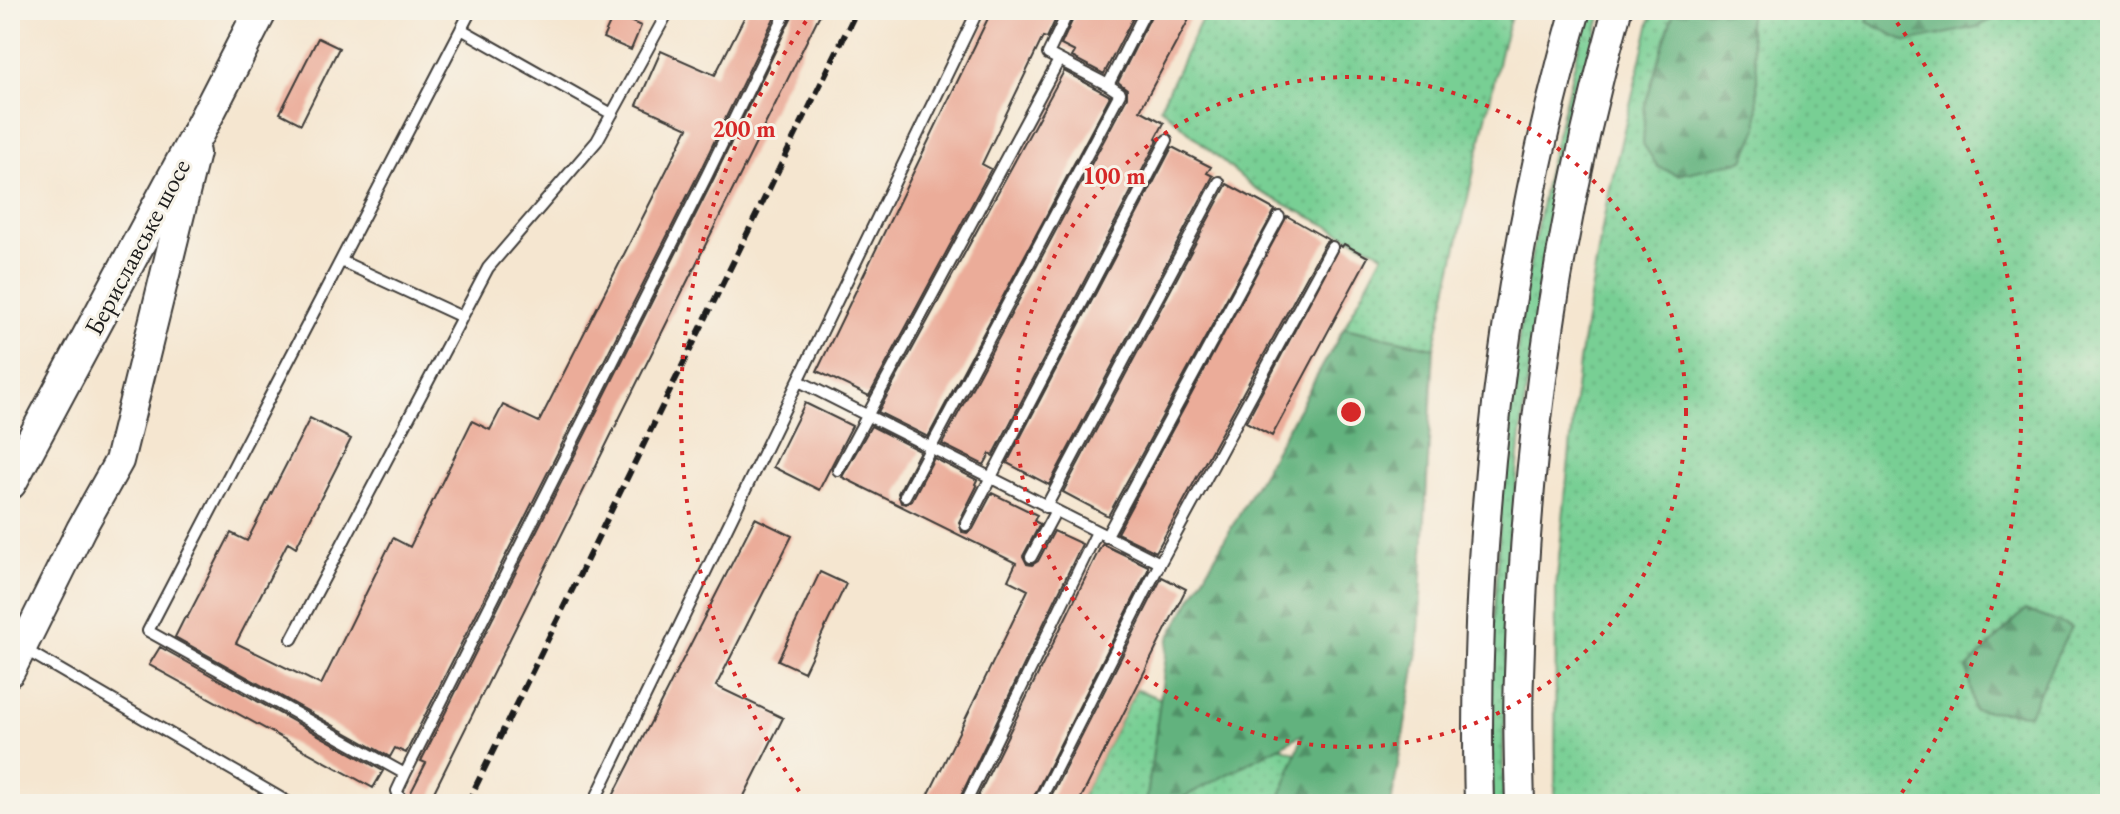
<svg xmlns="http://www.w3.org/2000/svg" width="2120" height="814" viewBox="0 0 2120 814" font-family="'EB Garamond',serif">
	<defs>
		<pattern id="grass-dots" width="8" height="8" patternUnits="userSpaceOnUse" patternTransform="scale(2)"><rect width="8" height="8" fill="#78cf94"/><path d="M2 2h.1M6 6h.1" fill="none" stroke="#67b17f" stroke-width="1.8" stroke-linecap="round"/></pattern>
		<pattern id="forest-firs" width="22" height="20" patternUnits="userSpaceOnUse" patternTransform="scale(2)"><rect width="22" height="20" fill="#62b27e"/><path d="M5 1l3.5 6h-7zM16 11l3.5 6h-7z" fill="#509066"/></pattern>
	</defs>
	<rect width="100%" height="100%" fill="#f7f3e8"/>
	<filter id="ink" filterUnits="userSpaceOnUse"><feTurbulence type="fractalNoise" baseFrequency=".0125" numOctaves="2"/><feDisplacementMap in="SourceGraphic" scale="16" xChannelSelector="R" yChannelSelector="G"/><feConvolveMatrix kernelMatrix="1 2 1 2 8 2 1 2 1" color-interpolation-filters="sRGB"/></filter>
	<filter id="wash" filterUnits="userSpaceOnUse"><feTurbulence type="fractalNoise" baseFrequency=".006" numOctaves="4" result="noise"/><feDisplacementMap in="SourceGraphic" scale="32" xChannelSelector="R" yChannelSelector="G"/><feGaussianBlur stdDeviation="1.8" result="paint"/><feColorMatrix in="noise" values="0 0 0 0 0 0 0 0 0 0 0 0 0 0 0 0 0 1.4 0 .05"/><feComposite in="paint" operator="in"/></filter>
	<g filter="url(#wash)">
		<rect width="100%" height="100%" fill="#f5e6d0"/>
		<!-- grass -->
		<path fill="url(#grass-dots)" stroke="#4a7658" stroke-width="2" d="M 1206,10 L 1513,10 L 1502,46 L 1434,348 L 1344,328 L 1383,254 L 1255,189 L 1160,107 Z
			M 1588,10 L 1603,10 C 1527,268 1503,536 1503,804 L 1490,804 L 1488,723 L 1503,467 L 1524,296 L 1547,174 Z
			M 1653,10 L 2110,10 L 2110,804 L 1555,804 L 1556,587 L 1579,361 L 1607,200 Z
			M 1136,689 L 1387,790 L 1387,804 L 1078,804 Z"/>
		<!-- forest -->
		<path fill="url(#forest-firs)" stroke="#3f674d" stroke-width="2" d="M 1674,10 L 1750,10 L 1748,25 L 1757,69 L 1758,128 L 1744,160 L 1678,175 L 1658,167 L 1643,144 L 1645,105 Z
			M 1871,10 L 2012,10 L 1977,27 L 1907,42 L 1867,22 Z
			M 1344,328 L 1434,348 L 1418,652 L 1391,804 L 1278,804 L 1303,734 L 1171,804 L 1146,804 L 1168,640 Z
			M 2025,610 L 2071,627 L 2029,714 L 1974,710 L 1967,668 Z"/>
		<g id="blocks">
			<!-- building -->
			<path fill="#ebac99" d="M 748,10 L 778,10 L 700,171 L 406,753 L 395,748 L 390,757 L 175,637 L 185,617 L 187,618 L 231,533 L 247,541 L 310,418 L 351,439 L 296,547 L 288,542 L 236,643 L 321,685 L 393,538 L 410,547 L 472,421 L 490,430 L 503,405 L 539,422 L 688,128 L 637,105 L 661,51 L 715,75 Z
				M 795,10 L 822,10 L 428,804 L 420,804 L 408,798 L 426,763 L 421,761 L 714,178 Z
				M 992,10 L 1060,10 L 1047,38 L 1043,37 L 982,164 L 991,169 L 869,396 L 817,371 Z
				M 1077,10 L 1137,10 L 1104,74 L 1072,57 L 1075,52 L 1061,45 Z
				M 1154,10 L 1194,10 L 1140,110 L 1164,123 L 1156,138 L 1158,140 L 993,456 L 990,454 L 984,465 L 942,444 L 1127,97 L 1127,89 L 1118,82 Z
				M 614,14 L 641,26 L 631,50 L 603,38 Z
				M 318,38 L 339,48 L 301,124 L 280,113 Z
				M 1064,71 L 1110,96 L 928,437 L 878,412 Z
				M 1172,147 L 1211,167 L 1207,173 L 1213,176 L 1049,485 L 1007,463 Z
				M 1227,184 L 1275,210 L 1108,516 L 1063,492 Z
				M 1287,216 L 1329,240 L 1325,243 L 1156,552 L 1117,533 Z
				M 1344,244 L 1368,257 L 1272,436 L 1246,422 L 1340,245 L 1342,247 Z
				M 805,403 L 852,426 L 819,490 L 773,467 Z
				M 871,426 L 920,451 L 898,493 L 901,503 L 906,504 L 912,500 L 934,458 L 977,480 L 975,484 L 977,486 L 959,522 L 962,532 L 967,533 L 973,529 L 992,493 L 1037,515 L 1034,521 L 1040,524 L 1023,556 L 1027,564 L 1032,565 L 1038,561 L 1054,531 L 1082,544 L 957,804 L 924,804 L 1028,590 L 1008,580 L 1016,563 L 842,477 Z
				M 755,518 L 792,536 L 716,686 L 783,718 L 740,804 L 609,804 Z
				M 1102,544 L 1148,566 L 1148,570 L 1030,804 L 974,804 Z
				M 820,572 L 846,584 L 804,672 L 778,660 Z
				M 1162,577 L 1186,589 L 1078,804 L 1047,804 Z
				M 160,647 L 383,771 L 373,788 L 149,665 Z"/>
		</g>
	</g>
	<g filter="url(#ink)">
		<use href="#blocks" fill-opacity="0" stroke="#3d3a37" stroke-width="2"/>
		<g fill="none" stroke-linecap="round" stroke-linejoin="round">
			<!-- lane casing -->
			<g stroke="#3d3a37" stroke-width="14">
				<path id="lane" d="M 471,10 L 148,631 L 405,774 L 707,175 L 787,10
					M 1069,10 L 1048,54 L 1108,85
					M 461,29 L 612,114
					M 341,261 L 462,317
					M 799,381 L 1160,563 L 1038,804
					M 838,470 L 1059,60
					M 905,496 L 1120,93 L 1108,85 L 1146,10
					M 1046,507 L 1219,182
					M 966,525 L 1167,140
					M 1106,537 L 1279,217
					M 1031,557 L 1055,512
					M 1160,563 L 1332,247
					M 292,639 L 488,268 L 597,141 L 669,10
					M 24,649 L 291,804
					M 402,804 L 397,791 L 405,774
					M 593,804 L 978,10
					M 965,804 L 1097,532"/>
			</g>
			<!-- secondary casing -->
			<g stroke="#3d3a37" stroke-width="32">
				<path id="secondary" d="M 10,672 L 81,529 L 119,461 L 195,153
					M 1479,804 C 1472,538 1502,266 1576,10
					M 1520,804 C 1519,762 1517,719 1519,676 C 1525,451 1556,227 1617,10"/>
			</g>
			<!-- primary casing -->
			<g stroke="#3d3a37" stroke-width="36">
				<path id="primary" d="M 10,483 L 202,125 L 261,10"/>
			</g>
			<!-- lane -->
			<use href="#lane" stroke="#fff" stroke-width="10"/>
			<!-- secondary -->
			<use href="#secondary" stroke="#fff" stroke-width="28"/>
			<!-- primary -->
			<use href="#primary" stroke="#fff" stroke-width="32"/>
			<!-- rail -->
			<path stroke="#1c1c1c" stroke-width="6" stroke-dasharray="12 6" stroke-linecap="butt" d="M 467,804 L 857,10"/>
		</g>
	</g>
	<!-- distance rings -->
	<g fill="none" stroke="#d62828" stroke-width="4" stroke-dasharray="4 8">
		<circle cx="1351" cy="412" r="335"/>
		<path d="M806 801A670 670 0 0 1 812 13M1890 13A670 670 0 0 1 1896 801"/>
	</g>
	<g text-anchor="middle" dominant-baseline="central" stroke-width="6" stroke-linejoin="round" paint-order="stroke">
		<!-- street labels -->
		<g font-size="26" fill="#1c1c1c" stroke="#f7f3e8">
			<text transform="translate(137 247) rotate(-62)">Бериславське шосе</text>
		</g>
	</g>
	<circle cx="1351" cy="412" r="12" fill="#d62828" stroke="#f7f3e8" stroke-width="4"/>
	<g font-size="24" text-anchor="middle" font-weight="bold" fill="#d62828" stroke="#f7f3e8" stroke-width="6" stroke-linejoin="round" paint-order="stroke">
		<text x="744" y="137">200 m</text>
		<text x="1114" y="184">100 m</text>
	</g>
	<!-- margin -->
	<rect width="2120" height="814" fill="none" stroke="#f7f3e8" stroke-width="40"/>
</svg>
